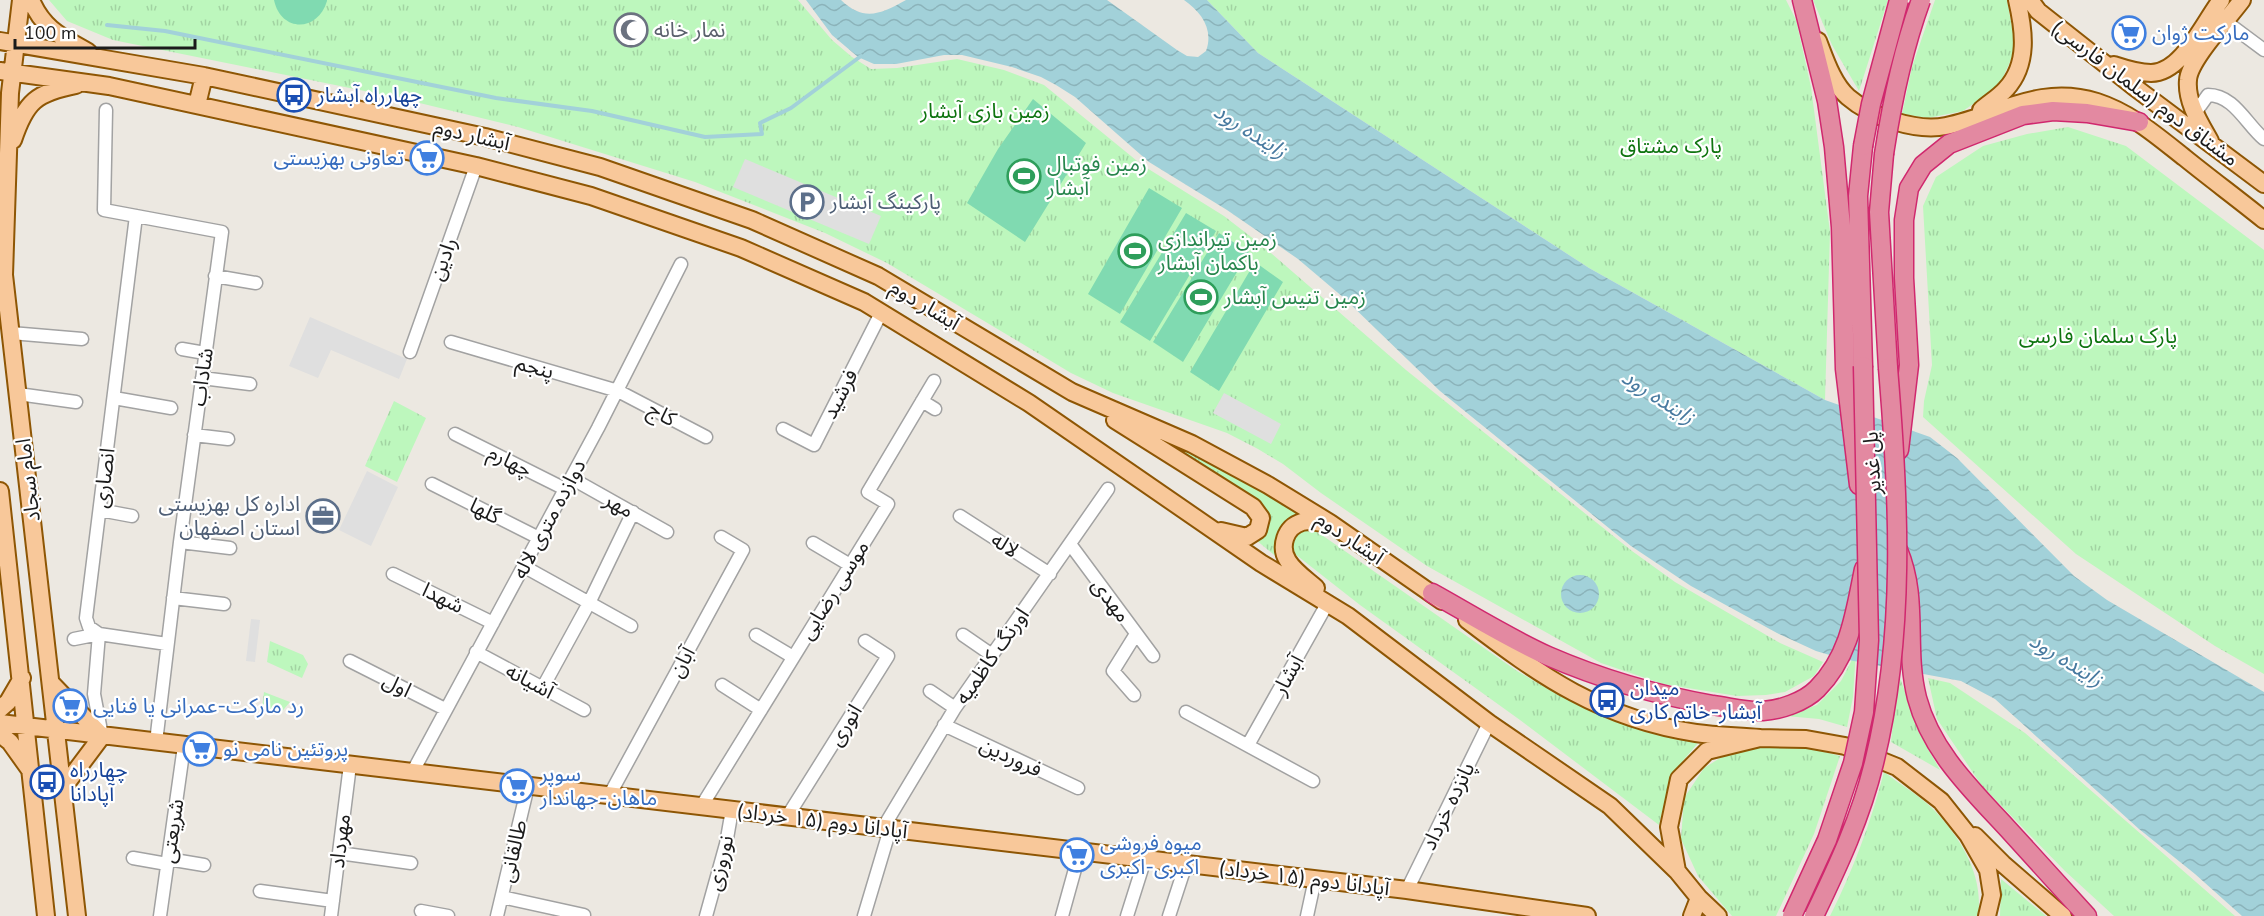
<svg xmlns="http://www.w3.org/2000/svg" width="2264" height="916" viewBox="0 0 2264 916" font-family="'Nunito Sans','Noto Sans Arabic',sans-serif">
	<defs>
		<pattern id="park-tufts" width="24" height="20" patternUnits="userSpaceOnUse" patternTransform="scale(1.5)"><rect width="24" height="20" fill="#bdf7bd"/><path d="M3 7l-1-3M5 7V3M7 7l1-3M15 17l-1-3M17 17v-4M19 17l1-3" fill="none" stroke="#a2d3a2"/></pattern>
		<pattern id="water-waves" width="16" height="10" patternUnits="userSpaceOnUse" patternTransform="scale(1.5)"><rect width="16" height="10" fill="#a2d1d9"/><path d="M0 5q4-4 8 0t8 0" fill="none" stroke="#8bb3ba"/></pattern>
	</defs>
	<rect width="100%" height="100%" fill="#ece8e1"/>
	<!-- park -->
	<path fill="url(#park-tufts)" d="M 49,0 L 798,0 L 832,40 L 852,57 L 871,69 L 897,68 L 957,59 L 1004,70 L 1044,85 L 1142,165 L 1224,216 L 1264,247 L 1406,370 L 1632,551 L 1675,582 L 1780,643 L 1823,662 L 1814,676 L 1785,692 L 1766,695 L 1737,696 L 1663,684 L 1601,663 L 1427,566 L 1321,493 L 1283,464 L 1258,449 L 1227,433 L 1113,393 L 1071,373 L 887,263 L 825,233 L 695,182 L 518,127 L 399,98 L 113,40 L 67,21 Z
		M 1207,0 L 1786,0 L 1796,20 L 1811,87 L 1830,232 L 1825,400 L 1589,268 L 1258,53 Z
		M 1813,0 L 1888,0 L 1859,91 L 1832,45 Z
		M 1935,0 L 2007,0 L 2016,49 L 1999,86 L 1963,111 L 1928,118 L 1902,114 L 1912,67 Z
		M 2068,127 L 2126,146 L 2264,250 L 2264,674 L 2215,646 L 2076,554 L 1923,417 L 1924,401 L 1932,365 L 1923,206 L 1936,177 L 1983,146 L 2027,134 Z
		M 394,401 L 426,418 L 397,482 L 365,466 Z
		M 1149,437 L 1210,458 L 1303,514 L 1279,559 L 1256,540 C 1268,534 1270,527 1267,514 Z
		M 1309,529 L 1319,533 L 1517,671 L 1558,695 L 1610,717 L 1695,739 L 1698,743 L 1681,763 L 1668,787 L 1659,825 L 1520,720 L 1360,605 L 1295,554 L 1292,541 L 1301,530 Z
		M 270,641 L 303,655 L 308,664 L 302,678 L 267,662 Z
		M 1856,652 L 1853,697 L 1847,727 L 1819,719 L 1786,716 L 1817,705 L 1841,681 Z
		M 1898,673 L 1924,741 L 1940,770 L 1891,742 Z
		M 1928,678 L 1950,683 L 2025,733 L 2235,916 L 2114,916 L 2065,871 L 1982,786 L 1937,719 Z
		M 264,692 L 290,702 L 279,715 L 262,708 Z
		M 1775,744 L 1810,748 L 1840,756 L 1814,834 L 1776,916 L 1732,916 L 1698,876 L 1681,839 L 1684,798 L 1704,768 L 1733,750 Z
		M 1884,772 C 1901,785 1922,797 1936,812 C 1962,840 1984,877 1978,916 L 1830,916 C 1853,870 1871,822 1884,772 Z
		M 2001,879 L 2046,916 L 2000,916 Z"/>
	<!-- pitch -->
	<path fill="#80dab1" d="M 274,0 L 327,0 L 327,1 C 318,32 281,33 274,0 Z
		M 1033,99 L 1086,143 L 1025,242 L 967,203 L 998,149 Z
		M 1149,188 L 1182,208 L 1120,314 L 1088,294 Z
		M 1186,213 L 1216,231 L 1150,341 L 1120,322 Z
		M 1219,233 L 1249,252 L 1183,362 L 1153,342 Z
		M 1255,262 L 1283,282 L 1219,391 L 1190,372 Z"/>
	<!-- parking -->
	<path fill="#dfdfdf" d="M 745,159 L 881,216 L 869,244 L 733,187 Z
		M 310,317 L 407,359 L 399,379 L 331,350 L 318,378 L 289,366 Z
		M 1224,393 L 1281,424 L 1271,444 L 1213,413 Z
		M 367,471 L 398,487 L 371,546 L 339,530 Z
		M 251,619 L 260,620 L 255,662 L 246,661 Z"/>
	<!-- water -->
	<path fill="url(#water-waves)" d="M 806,0 L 841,0 C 864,22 881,14 906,0 L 1107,0 L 1177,50 L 1187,56 L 1198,57 L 1206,51 C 1214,29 1201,12 1184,0 L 1207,0 L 1258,53 L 1589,268 L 1825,400 L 1930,437 L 1957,458 L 2074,576 L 2107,600 L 2264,692 L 2264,916 L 2242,916 L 2195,874 L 2139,829 L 1995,699 L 1961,681 L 1843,659 L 1816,651 L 1777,633 L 1691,586 L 1631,546 L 1440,391 L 1344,298 L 1298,259 L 1227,210 L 1149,162 L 1075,97 L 1056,85 L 1041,77 L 1012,67 L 962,55 L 944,55 L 896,64 L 874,64 L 858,57 L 832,35 Z
		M1561 594a19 19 0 1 1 38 0a19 19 0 1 1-38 0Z"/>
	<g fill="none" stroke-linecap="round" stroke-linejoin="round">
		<!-- stream -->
		<path stroke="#a2d1d9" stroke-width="4" d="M 107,25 L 165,31 L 496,98 L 592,111 L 705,137 L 762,134 L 760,123 L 791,108 L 861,56"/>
		<!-- minor casing -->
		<g stroke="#a2a2a2" stroke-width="15">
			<path id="minor" d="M 2225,21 L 2264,50
				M 106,110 L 104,210 L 222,232 L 180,542 L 156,742
				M 2195,113 L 2208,95 C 2234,95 2246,124 2264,139
				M 215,276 L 256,283
				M 11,333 L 82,339
				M 451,342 L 618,391 L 706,437
				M 182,349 L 205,353
				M 410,352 L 476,166
				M 202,378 L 250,384
				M 18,394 L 76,402
				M 114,398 L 171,408
				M 922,401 L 935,409
				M 783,429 L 814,445 L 881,313
				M 455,434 L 565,489
				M 194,435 L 228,439
				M 571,478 L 667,532
				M 432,484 L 539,538
				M 100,510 L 132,516
				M 960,516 L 1050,574
				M 180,542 L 230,548
				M 813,543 L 850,565
				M 1070,544 L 1153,656
				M 523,566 L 631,626
				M 393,574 L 493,623
				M 173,598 L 224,604
				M 756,635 L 793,657
				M 963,635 L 992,655
				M 74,639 L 99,634 L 167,644
				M 476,652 L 584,710
				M 350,661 L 445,709
				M 722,685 L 761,710
				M 543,687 L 589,603 L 633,512
				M 930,691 L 955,708
				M 1134,695 L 1113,671 L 1136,634
				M 1186,712 L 1313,781
				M 944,725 L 1078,788
				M 102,736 L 94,694 L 99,634 L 89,627 L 86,618 L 136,216
				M 1248,745 L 1327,604
				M 412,773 L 598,428 L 681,264
				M 609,796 L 743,550 L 721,537
				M 701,807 L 888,504 L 868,492 L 934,381
				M 787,817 L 888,656 L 865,641
				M 883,828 L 955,708 L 1108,489
				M 339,853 L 411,863
				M 133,858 L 167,864
				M 168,859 L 204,865
				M 1407,890 L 1489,723
				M 260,891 L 333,901
				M 502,897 L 584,915
				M 421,911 L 448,916
				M 160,916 L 184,746
				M 331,916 L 350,765
				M 497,916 L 528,786
				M 706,916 L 726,844 L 732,810
				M 864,916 L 890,829
				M 1062,916 L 1080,851
				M 1127,916 L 1145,859
				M 1169,916 L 1186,864
				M 1307,916 L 1315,879"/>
		</g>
		<!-- major casing -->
		<g stroke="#8e5604" stroke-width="20">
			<path id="major" d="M 21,0 L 10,93 L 4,275 L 77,916
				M 31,0 C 43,29 62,37 88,52
				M 2030,0 L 2038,11 L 2133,86 L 2264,184
				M 0,41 L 204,76 L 485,137 L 600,167 L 752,220 L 878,276 L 1072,392 L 1192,444 L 1268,485 L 1330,523 L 1442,601
				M 1818,41 C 1825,59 1833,84 1848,97 C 1871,117 1916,132 1946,126 C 2000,115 2039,84 2097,102 C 2131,113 2157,136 2185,158 C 2211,179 2238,199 2264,220
				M 2114,65 C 2126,69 2138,73 2151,73 C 2182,73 2204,22 2221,0
				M 0,71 L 109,86 L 476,166 L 591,196 L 741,248 L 864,302 L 1029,403 L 1261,563 L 1348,616 L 1489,723 L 1610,806 L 1677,871
				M 197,105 L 204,76
				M 1981,110 C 1989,103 1999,97 2006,89 C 2029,64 2024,30 2017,0
				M 13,140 C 26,101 36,93 76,85
				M 2210,141 C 2200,123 2186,102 2188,80 C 2189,60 2229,18 2242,0
				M 1115,420 L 1253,507 L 1261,518 L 1258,530 L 1247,537 L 1221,531
				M 0,491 L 46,916
				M 1316,588 C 1307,580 1294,571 1288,561 C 1279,547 1285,527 1302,522 C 1309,520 1319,523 1326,523
				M 1467,620 C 1540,676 1602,719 1696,733 C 1717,736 1739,736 1760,738
				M 51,683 L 102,736 L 63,788
				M 0,709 L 8,702 L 22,678
				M 0,723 L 1407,890 L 1587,916
				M 0,734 L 10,742 L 30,770
				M 1975,836 L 2003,864 L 2063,916
				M 1692,916 L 1699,898
				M 1718,916 L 1699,898 L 1677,871 L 1669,827 L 1679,779 L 1707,751 L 1760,738 L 1806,739 L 1845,746 L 1897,767 L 1941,801 L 1968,835 L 1988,870 L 1992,895 L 1987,916"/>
		</g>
		<!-- highway casing -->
		<g stroke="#d0286e" stroke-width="21">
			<path id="highway" d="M 1802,0 L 1827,101 L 1834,147 L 1841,227 L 1845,369 L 1859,485
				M 1863,146 L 1858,196 L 1863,366
				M 1884,154 L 1879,212 L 1888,368
				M 1899,450 L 1909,365 L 1904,278 L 1904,220 L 1909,188 L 1923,165 L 1949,144 L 2023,115 L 2053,111 L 2087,113 L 2139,122
				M 1898,550 C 1919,600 1904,647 1917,698 C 1931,751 1971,789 2007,828 C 2034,858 2061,887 2087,916
				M 1432,593 C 1470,614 1508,638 1548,656 C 1601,679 1656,695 1713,705 C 1729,707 1746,712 1763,711 C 1780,710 1804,702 1817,689 C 1850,656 1855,613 1864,569"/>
		</g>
		<!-- minor -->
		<use href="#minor" stroke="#fff" stroke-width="12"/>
		<!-- major -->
		<use href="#major" stroke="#f8c89a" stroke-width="16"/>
		<!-- highway -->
		<use href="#highway" stroke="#e389a1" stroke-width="18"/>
		<!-- highway-bridge casing -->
		<g stroke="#d0286e" stroke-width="21" stroke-linecap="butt">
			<path id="highway-bridge" d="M 1863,146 L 1871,104 L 1899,0
				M 1884,154 C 1892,102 1903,49 1921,0
				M 1792,916 L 1827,840 L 1853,763 L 1864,712 L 1869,640 L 1863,366
				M 1814,916 C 1838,866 1861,817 1874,763 C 1906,634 1899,499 1888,368"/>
		</g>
		<!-- highway-bridge -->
		<use href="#highway-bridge" stroke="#e389a1" stroke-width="18"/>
	</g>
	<!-- icons -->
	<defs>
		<g id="mosque-ring" transform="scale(1.725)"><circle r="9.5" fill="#fff" stroke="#6b7280" stroke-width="1.5"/><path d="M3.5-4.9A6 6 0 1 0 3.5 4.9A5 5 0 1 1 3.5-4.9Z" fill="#6b7280"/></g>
		<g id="supermarket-ring" transform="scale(1.725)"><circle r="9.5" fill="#fff" stroke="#3f7fe0" stroke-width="1.5"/><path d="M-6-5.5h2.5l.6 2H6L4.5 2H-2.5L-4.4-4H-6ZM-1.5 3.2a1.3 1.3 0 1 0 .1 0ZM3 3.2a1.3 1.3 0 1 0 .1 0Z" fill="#3f7fe0"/></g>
		<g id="bus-ring" transform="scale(1.725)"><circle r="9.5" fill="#fff" stroke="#1a4fb4" stroke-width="1.5"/><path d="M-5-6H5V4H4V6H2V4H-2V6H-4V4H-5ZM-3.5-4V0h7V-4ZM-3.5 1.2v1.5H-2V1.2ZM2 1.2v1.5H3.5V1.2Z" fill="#1a4fb4"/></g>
		<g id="stadium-ring" transform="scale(1.725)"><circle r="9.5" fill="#fff" stroke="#2e9e5b" stroke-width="1.5"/><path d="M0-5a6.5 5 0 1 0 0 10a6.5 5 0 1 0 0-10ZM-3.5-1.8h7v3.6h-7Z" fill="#2e9e5b"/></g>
		<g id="parking-ring" transform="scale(1.725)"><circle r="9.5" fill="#fff" stroke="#5c6f8a" stroke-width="1.5"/><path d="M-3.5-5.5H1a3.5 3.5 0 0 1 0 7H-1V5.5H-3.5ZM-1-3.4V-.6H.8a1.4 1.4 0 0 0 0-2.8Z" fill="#5c6f8a"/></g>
		<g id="office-ring" transform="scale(1.725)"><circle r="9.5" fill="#fff" stroke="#5c6f8a" stroke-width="1.5"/><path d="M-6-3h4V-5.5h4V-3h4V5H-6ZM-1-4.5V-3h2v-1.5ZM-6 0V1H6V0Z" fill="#5c6f8a"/></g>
	</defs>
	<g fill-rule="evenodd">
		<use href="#mosque-ring" x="631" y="30"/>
		<use href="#supermarket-ring" x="2129" y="33"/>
		<use href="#bus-ring" x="294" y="95"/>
		<use href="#supermarket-ring" x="427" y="158"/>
		<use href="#stadium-ring" x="1024" y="176"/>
		<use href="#parking-ring" x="807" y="202"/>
		<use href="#stadium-ring" x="1135" y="251"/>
		<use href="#stadium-ring" x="1201" y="297"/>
		<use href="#office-ring" x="323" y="516"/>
		<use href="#bus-ring" x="1607" y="700"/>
		<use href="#supermarket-ring" x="70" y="706"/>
		<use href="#supermarket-ring" x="200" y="749"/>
		<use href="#bus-ring" x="47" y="782"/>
		<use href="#supermarket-ring" x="517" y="786"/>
		<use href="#supermarket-ring" x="1077" y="855"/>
	</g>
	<g text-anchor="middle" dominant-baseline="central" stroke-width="4.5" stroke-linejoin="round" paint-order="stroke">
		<!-- worship labels -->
		<g font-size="21" fill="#5b616d" stroke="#fff" text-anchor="start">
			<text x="654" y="30">نمار خانه</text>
		</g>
		<!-- shop labels -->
		<g font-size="21" fill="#366cbe" stroke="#fff" text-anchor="start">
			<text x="2152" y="33">مارکت ژوان</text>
			<text x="404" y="158" text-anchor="end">تعاونی بهزیستی</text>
			<text x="93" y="706">رد مارکت-عمرانی یا فنایی</text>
			<text x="223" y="749">پروتئین نامی نو</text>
			<text x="540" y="774">سوپر<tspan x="540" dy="24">ماهان-جهاندار</tspan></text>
			<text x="1100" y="843">میوه فروشی<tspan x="1100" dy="24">اکبری-اکبری</tspan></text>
		</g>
		<!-- street labels -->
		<g font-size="21" fill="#1b1b1b" stroke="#fff">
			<text transform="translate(2145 93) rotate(37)">مشتاق دوم (سلمان فارسی)</text>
			<text transform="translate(472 135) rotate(13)">آبشار دوم</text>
			<text transform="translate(443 259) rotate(-70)">رادین</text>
			<text transform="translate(925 305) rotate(31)">آبشار دوم</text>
			<text transform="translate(535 367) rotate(16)">پنجم</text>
			<text transform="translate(202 377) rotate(-82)">شاداب</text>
			<text transform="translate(840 394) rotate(-63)">فرشید</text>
			<text transform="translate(662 414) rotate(28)">کاج</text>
			<text transform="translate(510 461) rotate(26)">چهارم</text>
			<text transform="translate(1872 463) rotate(-93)">پل غدیر</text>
			<text transform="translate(104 478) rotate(-83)">انصاری</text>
			<text transform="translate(28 480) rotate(-97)">امام سجاد</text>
			<text transform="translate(619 505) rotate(29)">مهر</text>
			<text transform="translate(485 511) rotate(27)">گلها</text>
			<text transform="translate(549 519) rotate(-62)">دوازده متری لاله</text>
			<text transform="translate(1350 538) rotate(34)">آبشار دوم</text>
			<text transform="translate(1005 545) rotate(33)">لاله</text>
			<text transform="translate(834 590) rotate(-58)">موسی رضایی</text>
			<text transform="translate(443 598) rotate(26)">شهدا</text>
			<text transform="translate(1111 600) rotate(53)">مهدی</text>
			<text transform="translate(992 656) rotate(-55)">اورنگ کاظمیه</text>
			<text transform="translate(682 662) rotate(-61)">آبان</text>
			<text transform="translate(1288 675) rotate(-61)">آبشار</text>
			<text transform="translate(530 681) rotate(28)">آشیانه</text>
			<text transform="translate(397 685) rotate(27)">اول</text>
			<text transform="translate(845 725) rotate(-58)">انوری</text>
			<text transform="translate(1011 757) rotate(25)">فروردین</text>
			<text transform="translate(1448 806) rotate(-64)">پانزده خرداد</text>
			<text transform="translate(822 821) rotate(7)">آپادانا دوم (۱۵ خرداد)</text>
			<text transform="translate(172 831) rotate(-82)">شریعتی</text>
			<text transform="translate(340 841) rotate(-83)">مهرداد</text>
			<text transform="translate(513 851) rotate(-77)">طالقانی</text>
			<text transform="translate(720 863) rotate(-76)">نوروزی</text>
			<text transform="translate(1304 878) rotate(7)">آپادانا دوم (۱۵ خرداد)</text>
		</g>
		<!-- transit labels -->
		<g font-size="21" fill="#164399" stroke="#fff" text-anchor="start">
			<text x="317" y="95">چهارراه آبشار</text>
			<text x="1630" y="688">میدان<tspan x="1630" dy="24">آبشار-خاتم کاری</tspan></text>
			<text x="70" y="770">چهارراه<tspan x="70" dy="24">آپادانا</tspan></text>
		</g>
		<!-- park labels -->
		<g font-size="21" fill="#0e740f" stroke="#fff">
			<text x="985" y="111">زمین بازی آبشار</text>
			<text x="1671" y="146">پارک مشتاق</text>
			<text x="2098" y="336">پارک سلمان فارسی</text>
		</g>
		<!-- leisure labels -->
		<g font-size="21" fill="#27864d" stroke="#fff" text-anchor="start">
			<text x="1047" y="164">زمین فوتبال<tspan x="1047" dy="24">آبشار</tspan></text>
			<text x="1158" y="239">زمین تیراندازی<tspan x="1158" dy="24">باکمان آبشار</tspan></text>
			<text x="1224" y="297">زمین تنیس آبشار</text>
		</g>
		<!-- service labels -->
		<g font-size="21" fill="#4e5e75" stroke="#fff" text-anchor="start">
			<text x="830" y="202">پارکینگ آبشار</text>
			<text x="300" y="504" text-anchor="end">اداره کل بهزیستی<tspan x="300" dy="24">استان اصفهان</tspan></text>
		</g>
		<!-- water labels -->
		<g font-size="22" font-style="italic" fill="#487aa0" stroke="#fff">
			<text transform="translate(1250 131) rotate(33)">زاینده رود</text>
			<text transform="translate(1658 397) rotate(33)">زاینده رود</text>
			<text transform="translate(2066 660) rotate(32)">زاینده رود</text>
		</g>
	</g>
	<!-- scale -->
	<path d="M15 39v9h180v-9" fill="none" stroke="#1b1b1b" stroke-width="3"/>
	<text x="24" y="39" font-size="18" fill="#1b1b1b" stroke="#ffffff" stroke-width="4.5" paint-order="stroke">100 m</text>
</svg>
